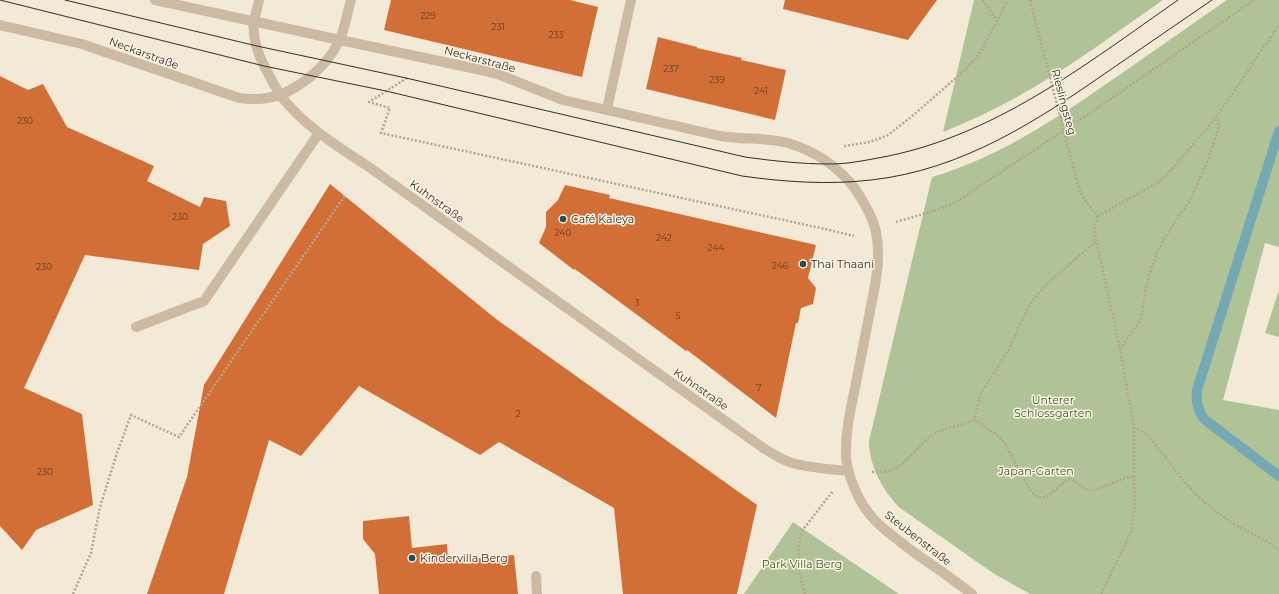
<svg xmlns="http://www.w3.org/2000/svg" width="1279" height="594" viewBox="0 0 1279 594" font-family="Montserrat,sans-serif">
	<rect width="100%" height="100%" fill="#f3e9d7"/>
	<!-- green -->
	<path fill="#afc396" d="M 974,0 L 1163,0 C 1121,29 1080,60 1036,86 C 1006,104 975,119 943,132 Z
		M 1227,0 L 1279,0 L 1279,247 L 1265,243 L 1223,400 L 1279,410 L 1279,594 L 1030,594 L 993,573 L 900,508 C 883,491 869,466 869,441 L 932,177 C 999,157 1056,119 1112,80 C 1151,53 1189,26 1227,0 Z
		M 1279,290 L 1279,337 L 1265,333 Z
		M 793,522 L 899,594 L 744,594 Z"/>
	<g fill="none" stroke-linecap="round" stroke-linejoin="round">
		<!-- stream -->
		<path stroke="#74a9b3" stroke-width="10" d="M 1279,131 L 1197,390 C 1196,401 1197,409 1204,419 L 1279,476"/>
	</g>
	<!-- building -->
	<path fill="#d16f37" d="M 391,0 L 570,0 L 598,7 L 582,77 L 384,30 Z
		M 785,0 L 937,0 L 908,40 L 783,9 Z
		M 658,37 L 697,47 L 697,48 L 742,58 L 741,60 L 786,70 L 775,120 L 646,89 Z
		M 0,76 L 28,90 L 43,84 L 67,127 L 154,166 L 147,181 L 200,207 L 204,197 L 226,201 L 230,226 L 203,244 L 199,270 L 85,255 L 24,388 L 82,414 L 93,505 L 36,530 L 22,550 L 0,526 Z
		M 330,184 L 496,319 L 757,505 L 737,594 L 623,594 L 614,508 L 499,442 L 480,455 L 359,386 L 301,456 L 269,440 L 224,594 L 147,594 L 187,477 L 204,385 Z
		M 565,185 L 610,195 L 609,198 L 816,245 L 808,278 L 816,288 L 813,304 L 801,308 L 798,323 L 796,323 L 776,418 L 687,350 L 686,351 L 575,269 L 574,270 L 539,243 L 546,227 L 546,212 L 558,200 Z
		M 409,516 L 412,548 L 447,544 L 448,561 L 514,555 L 518,594 L 379,594 L 375,554 L 363,539 L 363,521 Z"/>
	<g fill="none" stroke-linecap="round" stroke-linejoin="round">
		<!-- path -->
		<path stroke="#b8a48c" stroke-width="2.5" stroke-dasharray="2 2" stroke-linecap="butt" d="M 983,0 L 997,21
			M 1030,0 L 1077,182 C 1082,198 1087,204 1098,216 L 1094,230 L 1095,235 L 1120,349 L 1134,427 L 1134,476 L 1135,506 L 1131,532 L 1101,594
			M 407,78 L 369,102 L 390,108 L 381,133 L 825,229 L 854,236
			M 844,146 L 870,142 L 888,135 L 910,118 L 965,70 L 975,59 L 983,48 L 1008,0
			M 1098,216 L 1152,186 L 1160,181 L 1174,167 L 1217,116 L 1279,25
			M 896,222 C 919,215 942,210 962,198 L 1099,107 L 1254,0
			M 1120,349 L 1136,327 L 1141,318 L 1146,286 L 1151,269 L 1158,250 L 1164,239 L 1190,200 L 1208,160 L 1219,127 L 1217,116
			M 974,419 L 999,437 L 1006,445 L 1029,489 C 1044,510 1055,487 1069,479 C 1080,481 1082,492 1095,490 L 1125,478 L 1134,476
			M 1134,427 L 1149,436 L 1187,485 L 1198,496 L 1214,510 L 1231,522 L 1269,543 L 1279,550
			M 872,472 C 909,474 909,448 936,433 C 949,426 963,427 974,419 L 981,393 L 1009,349 L 1022,320 L 1032,301 L 1045,286 L 1096,241
			M 73,594 L 91,553 L 100,507 L 117,453 L 131,415 L 179,437 L 346,194
			M 805,594 L 798,568 L 799,546 L 801,532 L 833,491"/>
		<!-- service -->
		<path stroke="#ccbaa2" stroke-width="10" d="M 607,109 L 631,0
			M 136,327 L 204,301 L 319,133
			M 536,576 L 537,594"/>
		<!-- minor -->
		<path stroke="#ccbaa2" stroke-width="10" d="M 340,40 L 486,71 L 500,75 L 563,100 L 720,136 C 742,140 767,137 788,143 C 815,151 839,167 856,190 C 864,203 873,217 876,232 C 881,257 876,282 871,306 C 866,332 861,357 856,383 C 851,407 845,432 846,457 C 847,471 853,486 859,498 C 872,524 897,539 919,556 C 937,568 955,581 972,594
			M 280,95 C 304,126 337,146 369,167 L 759,445 C 769,452 780,459 792,463 C 810,468 830,469 848,471"/>
		<!-- tertiary -->
		<path stroke="#ccbaa2" stroke-width="10" d="M 155,0 L 340,40
			M 259,0 C 258,7 255,14 254,22 C 251,48 268,73 280,95
			M 0,25 L 82,44 L 239,98 C 248,99 258,100 267,98 C 295,94 327,67 339,41 C 345,29 347,13 351,0"/>
		<!-- tram -->
		<path stroke="#362d25" stroke-width="1" d="M 0,0 L 264,66 L 386,91 L 742,176 C 785,182 828,185 871,180 C 962,170 1037,121 1110,70 C 1144,47 1178,23 1212,0
			M 65,0 L 257,46 L 406,78 L 745,157 C 774,161 801,164 830,164 C 846,164 862,161 878,158 C 992,138 1085,65 1178,0"/>
	</g>
	<!-- markers -->
	<g fill="#174f5b" stroke="#fbf3e4" stroke-width="1.5">
		<circle cx="563" cy="219" r="4"/>
		<circle cx="803" cy="264" r="4"/>
		<circle cx="412" cy="558" r="4"/>
	</g>
	<g text-anchor="middle" dominant-baseline="central" stroke-width="3" stroke-linejoin="round" paint-order="stroke">
		<!-- number labels -->
		<g font-size="9" fill="#5d3e2a">
			<text x="428" y="15">229</text>
			<text x="498" y="26">231</text>
			<text x="556" y="34">233</text>
			<text x="671" y="68">237</text>
			<text x="717" y="79">239</text>
			<text x="761" y="90">241</text>
			<text x="25" y="120">230</text>
			<text x="180" y="216">230</text>
			<text x="563" y="232">240</text>
			<text x="664" y="237">242</text>
			<text x="716" y="247">244</text>
			<text x="780" y="265">246</text>
			<text x="44" y="266">230</text>
			<text x="637" y="302">3</text>
			<text x="678" y="315">5</text>
			<text x="759" y="387">7</text>
			<text x="518" y="413">2</text>
			<text x="45" y="471">230</text>
		</g>
		<!-- street labels -->
		<g font-size="11" fill="#362d25" stroke="#fbf3e4">
			<text transform="translate(144 53) rotate(20)">Neckarstraße</text>
			<text transform="translate(480 59) rotate(15)">Neckarstraße</text>
			<text transform="translate(1064 102) rotate(75)">Rieslingsteg</text>
			<text transform="translate(437 201) rotate(36)">Kuhnstraße</text>
			<text transform="translate(701 389) rotate(35)">Kuhnstraße</text>
			<text transform="translate(918 538) rotate(38)">Steubenstraße</text>
		</g>
		<!-- poi labels -->
		<g font-size="11" fill="#362d25" stroke="#fbf3e4" text-anchor="start">
			<text x="571" y="219">Café Kaleya</text>
			<text x="811" y="264">Thai Thaani</text>
			<text x="420" y="558">Kindervilla Berg</text>
		</g>
		<!-- park labels -->
		<g font-size="11" fill="#3f5727" stroke="#fbf3e4">
			<text x="1053" y="400">Unterer<tspan x="1053" dy="13">Schlossgarten</tspan></text>
			<text x="1036" y="471">Japan-Garten</text>
			<text x="802" y="564">Park Villa Berg</text>
		</g>
	</g>
</svg>
